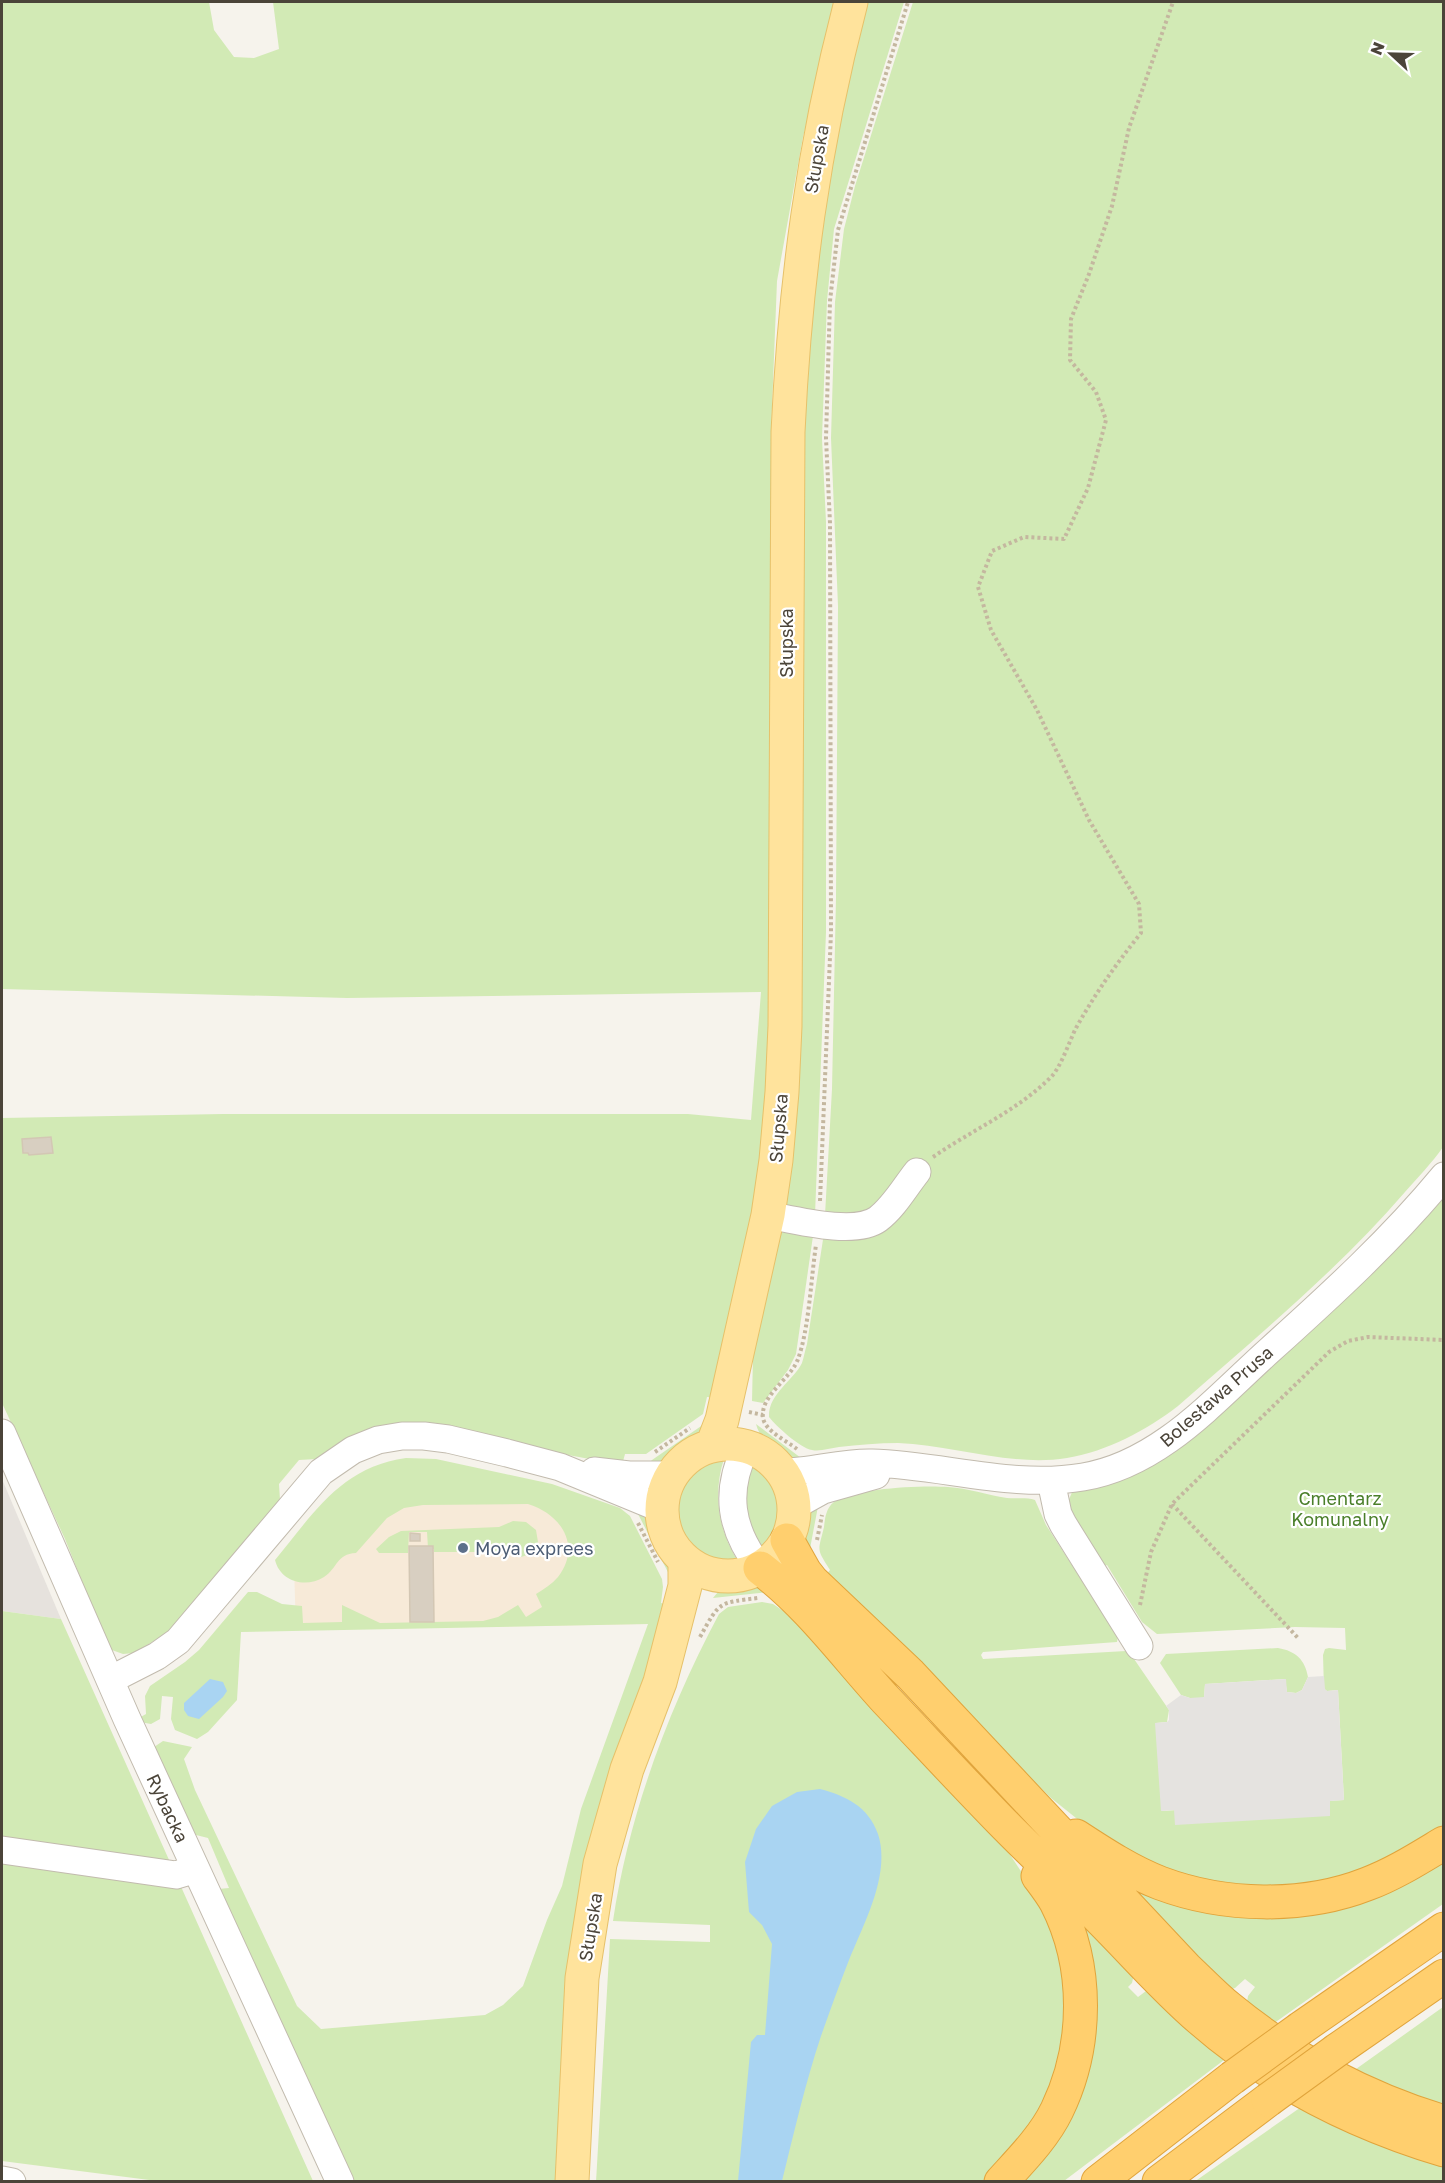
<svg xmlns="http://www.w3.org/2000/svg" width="1445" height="2183" viewBox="0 0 1445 2183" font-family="'Golos Text',sans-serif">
	<rect width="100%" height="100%" fill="#f6f3ec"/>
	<!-- commercial -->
	<path fill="#f7ead8" d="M 527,1499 L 574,1515 L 648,1624 L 296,1630 L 294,1567 L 345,1503 Z"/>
	<!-- industrial -->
	<path fill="#e6e2dd" d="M 2,1479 L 61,1619 L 2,1611 Z"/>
	<!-- green -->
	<path fill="#d2eab5" d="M 2,2 L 209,2 L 214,30 L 234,57 L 254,58 L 279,49 L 273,2 L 837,2 L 803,137 L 777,281 L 771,433 L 773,589 L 769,1125 L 718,1398 L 707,1397 L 703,1414 L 646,1454 L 625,1454 L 622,1465 L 541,1450 L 346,1440 L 317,1459 L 299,1460 L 279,1484 L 280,1500 L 176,1624 L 167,1633 L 134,1653 L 123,1654 L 109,1649 L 65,1539 L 2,1403 L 2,1118 L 223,1114 L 688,1114 L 751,1120 L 761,992 L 347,998 L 2,989 Z
		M 860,2 L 904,2 L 834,229 L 827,301 L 822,438 L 826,522 L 826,932 L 815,1215 L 785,1209 L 797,433 L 809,262 Z
		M 913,2 L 1443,2 L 1443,1147 C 1432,1163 1418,1177 1405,1192 C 1337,1271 1256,1337 1178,1406 C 1145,1431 1108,1451 1067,1458 C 1011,1467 954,1445 898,1443 C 879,1443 858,1445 839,1447 C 830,1448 820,1452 812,1450 C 800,1448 776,1426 769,1417 C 768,1394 793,1381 802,1363 C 804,1357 805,1350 807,1344 L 824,1233 L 832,1089 L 836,897 L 838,606 L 831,438 L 835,302 L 844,229 L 855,186 Z
		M 1443,1193 L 1443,1833 L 1340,1879 L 1266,1890 L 1173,1875 L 1096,1834 L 1051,1798 L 824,1577 L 830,1570 C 816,1548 818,1552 824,1527 C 825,1518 826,1508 834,1502 C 855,1488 922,1485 948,1487 C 968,1488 987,1495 1007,1498 C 1017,1499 1026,1497 1035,1500 L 1046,1525 L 1118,1636 L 1117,1642 L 983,1652 L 981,1655 L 983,1659 L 1126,1651 L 1132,1656 L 1169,1710 L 1167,1722 L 1156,1723 L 1162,1811 L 1344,1800 L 1338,1690 L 1327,1691 L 1324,1689 L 1323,1655 L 1325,1649 L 1329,1648 L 1346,1650 L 1345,1628 L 1295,1627 L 1157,1634 L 1142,1622 L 1107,1565 L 1102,1567 L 1067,1504 L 1073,1490 L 1103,1482 Z
		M 814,1229 L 796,1354 L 788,1370 L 763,1403 L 752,1401 L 753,1356 L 776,1230 Z
		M 707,1422 L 702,1438 L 684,1449 L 667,1463 L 644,1468 L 652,1460 Z
		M 756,1424 L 801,1458 L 793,1463 C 776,1456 761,1442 756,1424 Z
		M 721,1457 L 724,1459 C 713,1492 718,1528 736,1558 L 734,1562 C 665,1565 652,1473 721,1457 Z
		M 406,1458 L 436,1459 L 552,1484 L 620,1508 L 630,1516 L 662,1579 L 663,1587 L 661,1603 L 671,1606 L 646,1688 L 561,2181 L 354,2181 L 218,1889 L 229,1888 L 208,1838 L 192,1834 L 154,1747 L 163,1741 L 192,1747 L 184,1759 L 195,1790 L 297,2006 L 321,2029 L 485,2015 L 503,2005 L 523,1986 L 547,1920 L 562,1886 L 581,1809 L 648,1624 L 241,1632 L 237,1700 L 208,1732 L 197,1739 L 175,1730 L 171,1719 L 173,1697 L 162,1696 L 160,1719 L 151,1724 L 140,1722 L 139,1718 L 146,1714 L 145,1696 L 150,1686 L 185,1662 L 199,1650 L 248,1592 L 257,1592 L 282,1604 L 302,1606 L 303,1623 L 342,1622 L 342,1605 L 380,1623 L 483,1621 L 498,1617 L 518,1605 L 526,1617 L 542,1607 L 536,1594 C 544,1589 552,1584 558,1577 C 582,1546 561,1514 528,1504 L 423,1505 L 404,1508 L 387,1518 L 356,1553 C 336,1554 338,1568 324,1577 C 305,1589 280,1581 275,1560 C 314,1513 341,1467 406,1458 Z
		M 753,1463 C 786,1484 787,1518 765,1547 C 748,1541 745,1502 746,1486 C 746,1478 751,1470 753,1463 Z
		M 819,1501 L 809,1554 L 798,1529 L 806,1513 Z
		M 635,1504 L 649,1514 L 661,1542 L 671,1556 L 671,1578 L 638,1514 Z
		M 513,1521 L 526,1522 L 536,1530 L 538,1542 L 530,1554 L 521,1557 L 502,1552 L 434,1552 L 434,1549 L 428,1548 L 427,1532 L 409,1532 L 408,1553 L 379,1553 L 376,1549 L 389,1537 L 401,1531 L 499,1527 Z
		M 745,1581 L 758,1581 L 769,1592 L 713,1598 C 721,1587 731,1582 745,1581 Z
		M 762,1602 L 773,1604 L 785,1612 L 794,1606 L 1003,1844 L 1048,1912 L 1070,1995 L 1056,2086 L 1000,2167 L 984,2181 L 596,2182 L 610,1939 L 710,1942 L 710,1925 L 613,1921 C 629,1814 668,1710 719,1614 L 728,1607 Z
		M 2,1611 L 61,1619 L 313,2181 L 157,2181 L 2,2161 Z
		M 1278,1648 C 1296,1651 1305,1660 1308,1677 L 1302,1690 L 1296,1693 L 1287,1692 L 1285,1679 L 1205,1684 L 1204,1698 L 1190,1698 L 1181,1695 L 1160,1663 L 1166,1654 Z
		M 1443,1855 L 1443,1904 L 1270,2026 L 1247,2002 L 1248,1996 L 1255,1987 L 1245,1979 L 1235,1988 L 1229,1990 L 1094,1858 L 1220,1908 Z
		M 1073,1913 L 1134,1974 L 1132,1983 L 1128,1987 L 1138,1997 L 1146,1991 L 1149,1992 L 1228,2057 L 1064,2181 L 1015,2182 L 1056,2133 Z
		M 1443,2007 L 1443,2110 L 1349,2074 Z
		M 1304,2105 L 1443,2161 L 1443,2181 L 1194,2182 Z"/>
	<!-- parking -->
	<path fill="#e5e3e0" d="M 1324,1676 L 1325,1689 L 1327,1691 L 1338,1690 L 1344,1800 L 1330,1801 L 1330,1816 L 1175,1825 L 1174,1810 L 1161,1811 L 1155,1723 L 1167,1722 L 1169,1720 L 1169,1710 L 1166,1706 L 1181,1695 L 1190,1698 L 1204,1697 L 1205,1684 L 1286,1679 L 1287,1692 L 1296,1693 L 1302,1690 L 1308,1677 Z"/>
	<!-- water -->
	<path fill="#a9d4f2" d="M 210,1679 L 223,1682 L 227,1691 L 223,1697 L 199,1719 L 188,1716 L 184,1710 L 184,1703 Z
		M 820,1789 C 846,1796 868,1806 878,1834 C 891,1874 864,1923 849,1960 C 839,1985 830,2011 821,2036 C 805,2084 794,2133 782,2181 L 738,2181 L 751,2042 L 757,2035 L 765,2035 L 772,1944 L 762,1925 L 749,1912 L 745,1862 L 756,1829 L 772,1806 L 797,1792 Z"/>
	<!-- building -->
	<path fill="#d8cfc1" stroke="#d3c7b4" stroke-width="1.5" d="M 51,1137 L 53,1153 L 29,1155 L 28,1153 L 23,1153 L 22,1139 Z
		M 410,1533 L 420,1534 L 420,1541 L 410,1541 Z
		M 409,1546 L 433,1546 L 434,1622 L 410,1622 Z"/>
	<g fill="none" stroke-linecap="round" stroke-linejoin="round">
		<!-- minor casing -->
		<g stroke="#c2bbae" stroke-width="29">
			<path id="minor" d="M 768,1215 C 795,1220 855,1236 878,1219 C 894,1207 905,1187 917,1172
				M 2,1433 L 127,1719 L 340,2182
				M 746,1447 C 724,1492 730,1529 760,1568
				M 594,1471 L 629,1475 L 671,1475
				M 782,1472 C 812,1472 841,1462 872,1463 C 942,1465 1013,1489 1083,1477 C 1161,1464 1216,1398 1271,1349 C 1332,1294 1392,1239 1444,1176
				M 1051,1481 L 1058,1514 L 1063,1524 L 1139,1646
				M 794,1506 L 823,1490 L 876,1475
				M 110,1680 L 157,1656 L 178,1641 L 321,1472 L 353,1450 L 378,1440 L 402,1436 L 424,1436 L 448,1439 L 507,1453 L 560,1467 L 662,1509
				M 2,1850 L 176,1875 L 196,1869
				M 2,2180 L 12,2182"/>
		</g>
		<!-- major casing -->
		<g stroke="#e6c16a" stroke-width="35">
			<path id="major" d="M662 1510a66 66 0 1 1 132 0a66 66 0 1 1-132 0Z
				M 712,1446 L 722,1420 L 768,1215 L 776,1160 L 782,1092 L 785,1026 L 788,432 C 795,282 813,147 851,2
				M 572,2182 L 582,1978 L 600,1864 L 627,1769 L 660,1682 L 685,1586 L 685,1561"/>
		</g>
		<!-- highway casing -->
		<g stroke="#e0a43c" stroke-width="35">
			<path id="highway" d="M 787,1540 L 805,1572 L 812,1581 L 910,1674 L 1186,1968 C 1200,1981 1214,1996 1229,2008 C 1291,2059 1367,2099 1444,2122
				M 760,1568 C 810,1606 844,1654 886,1700 C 924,1740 961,1780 999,1819 C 1032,1853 1067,1885 1100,1919 C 1133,1952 1164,1988 1200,2019 C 1271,2081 1354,2123 1444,2150
				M 1076,1836 C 1102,1853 1131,1872 1160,1883 C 1224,1907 1303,1909 1367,1884 C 1394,1874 1419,1858 1444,1843
				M 1301,2028 L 1444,1929
				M 1337,2050 L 1444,1976
				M 1001,2182 C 1021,2160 1044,2137 1057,2110 C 1088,2046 1089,1966 1056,1902 C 1051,1893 1044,1884 1038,1876
				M 1098,2182 L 1232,2078
				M 1159,2182 L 1268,2100"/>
		</g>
		<!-- path -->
		<path stroke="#c4b79f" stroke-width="4" stroke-dasharray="3 3" stroke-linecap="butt" d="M 933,1157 C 972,1130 1017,1111 1051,1077 C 1061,1067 1069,1042 1076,1028 C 1095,994 1116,964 1141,933 L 1139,904 L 1089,820 L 1037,710 L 991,630 L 978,587 L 992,551 L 1024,537 L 1064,539 L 1088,488 L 1106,420 L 1096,392 L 1070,360 L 1071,319 L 1089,274 L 1112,206 L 1129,128 L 1173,2
			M 820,1201 L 831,932 L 830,523 L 826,438 L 830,301 L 838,230 L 908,2
			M 749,1412 L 763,1415
			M 797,1449 C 787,1441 765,1431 763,1418 C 760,1395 791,1379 798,1359 C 809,1329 811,1278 816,1245
			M 655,1452 L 690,1428
			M 1172,1504 L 1299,1639
			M 638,1523 L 658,1562
			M 817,1540 L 822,1515
			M 1140,1605 L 1151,1552 L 1172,1504 L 1329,1352 L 1348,1341 L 1368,1337 L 1444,1340
			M 700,1637 C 720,1601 718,1603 758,1598"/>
		<!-- minor -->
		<use href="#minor" stroke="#fff" stroke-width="27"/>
		<!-- major -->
		<use href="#major" stroke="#ffe39c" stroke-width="33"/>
		<!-- highway -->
		<use href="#highway" stroke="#ffcf6e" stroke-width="33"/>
		<!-- highway-bridge casing -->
		<g stroke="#e0a43c" stroke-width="35" stroke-linecap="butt">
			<path id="highway-bridge" d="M 1232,2078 L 1301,2028
				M 1268,2100 L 1337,2050"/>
		</g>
		<!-- highway-bridge -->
		<use href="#highway-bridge" stroke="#ffcf6e" stroke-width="33"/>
	</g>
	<!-- markers -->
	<circle fill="#5c6f8a" stroke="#fff" stroke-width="2" cx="463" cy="1548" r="6"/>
	<g text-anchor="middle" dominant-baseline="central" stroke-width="4.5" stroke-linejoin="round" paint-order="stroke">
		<!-- street labels -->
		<g font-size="18" fill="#4b4439" stroke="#fff">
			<text transform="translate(816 159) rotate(-80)">Słupska</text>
			<text transform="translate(786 643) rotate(-90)">Słupska</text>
			<text transform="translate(778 1128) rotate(-85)">Słupska</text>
			<text transform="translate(1216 1396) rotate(-41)">Bolesława Prusa</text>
			<text transform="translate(168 1808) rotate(65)">Rybacka</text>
			<text transform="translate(590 1927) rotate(-81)">Słupska</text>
		</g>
		<!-- park labels -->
		<g font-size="18" fill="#4a7f2a" stroke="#fff">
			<text x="1340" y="1498">Cmentarz<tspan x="1340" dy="21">Komunalny</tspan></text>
		</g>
		<!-- service labels -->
		<g font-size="18" fill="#4e5e75" stroke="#fff" text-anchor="start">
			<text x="475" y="1548">Moya exprees</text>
		</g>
	</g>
	<!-- border -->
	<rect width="1445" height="2183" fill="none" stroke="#4b4439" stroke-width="6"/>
	<!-- north arrow -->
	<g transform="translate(1391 54) rotate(292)" stroke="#ffffff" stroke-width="4.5" paint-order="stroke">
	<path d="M0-4.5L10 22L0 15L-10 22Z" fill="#4b4439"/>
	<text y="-9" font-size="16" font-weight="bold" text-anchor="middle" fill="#4b4439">N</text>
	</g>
</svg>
